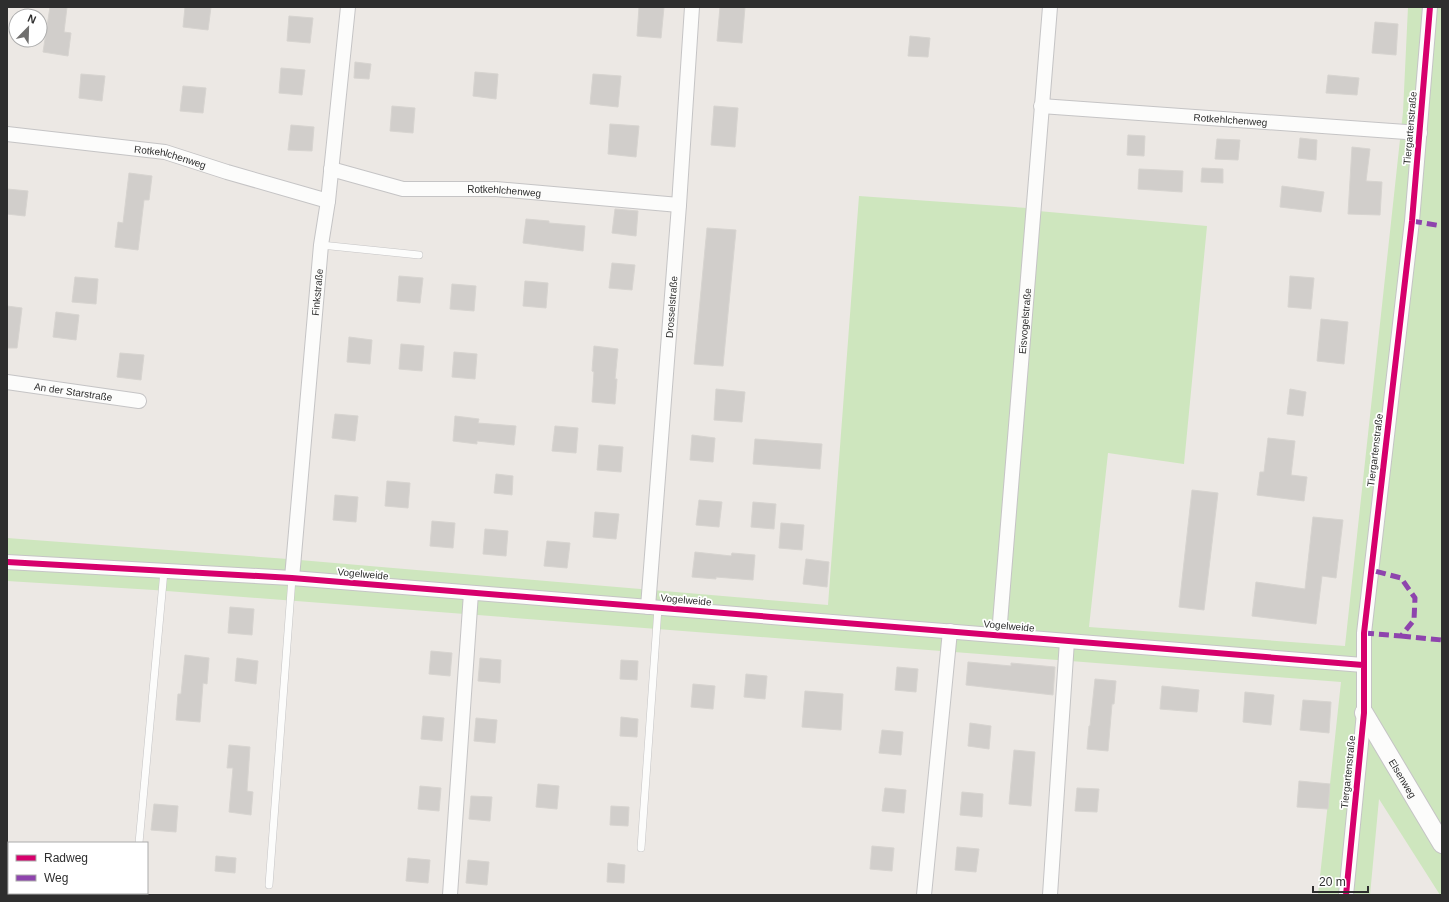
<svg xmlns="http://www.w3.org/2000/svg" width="1449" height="902" viewBox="0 0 1449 902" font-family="Arial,sans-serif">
	<rect width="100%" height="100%" fill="#ece8e4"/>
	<!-- green -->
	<path fill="#cee6be" d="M 1408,7 L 1442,7 L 1442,895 L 1440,895 L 1379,799 L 1370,895 L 1318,895 L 1341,682 L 154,590 L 7,581 L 7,538 L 288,559 L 828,605 L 859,196 L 1027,208 L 1038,211 L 1207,226 L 1184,464 L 1108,453 L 1089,627 L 1345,646 L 1403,112 Z"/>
	<!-- building -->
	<path fill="#d1cecb" stroke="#d7d4d0" d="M 50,7 L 67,7 L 64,32 L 71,33 L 68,56 L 43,52 Z
		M 185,7 L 211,7 L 208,30 L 183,27 Z
		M 639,7 L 664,7 L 661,38 L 637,36 Z
		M 720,7 L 745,7 L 742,43 L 717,41 Z
		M 289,16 L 313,18 L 310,43 L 287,41 Z
		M 1375,22 L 1398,24 L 1396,55 L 1372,53 Z
		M 910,36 L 930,38 L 928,57 L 908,56 Z
		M 355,62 L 371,64 L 369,79 L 354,78 Z
		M 281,68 L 305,70 L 302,95 L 279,93 Z
		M 475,72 L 498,74 L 496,99 L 473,96 Z
		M 81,74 L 105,76 L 102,101 L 79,98 Z
		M 593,74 L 621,76 L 618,107 L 590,104 Z
		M 1328,75 L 1359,78 L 1357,95 L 1326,93 Z
		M 183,86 L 206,88 L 203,113 L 180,111 Z
		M 392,106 L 415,108 L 413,133 L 390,131 Z
		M 714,106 L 738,108 L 735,147 L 711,145 Z
		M 610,124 L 639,126 L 636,157 L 608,154 Z
		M 291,125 L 314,127 L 312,151 L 288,150 Z
		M 1128,135 L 1145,136 L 1144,156 L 1127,155 Z
		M 1300,138 L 1317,140 L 1316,160 L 1298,158 Z
		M 1217,139 L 1240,140 L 1238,160 L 1215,159 Z
		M 1352,147 L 1370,149 L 1366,181 L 1382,182 L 1380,215 L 1348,214 Z
		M 1202,168 L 1223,169 L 1223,183 L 1201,182 Z
		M 1139,169 L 1183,171 L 1182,192 L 1138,189 Z
		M 129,173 L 152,176 L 149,200 L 144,200 L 138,250 L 115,247 L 118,222 L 123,223 Z
		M 1282,186 L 1324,192 L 1321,212 L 1280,207 Z
		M 7,189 L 28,191 L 25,216 L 7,214 Z
		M 615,209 L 638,211 L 636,236 L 612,233 Z
		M 526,219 L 549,221 L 549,223 L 585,226 L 583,251 L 523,243 Z
		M 707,228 L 736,230 L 723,366 L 694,364 Z
		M 612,263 L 635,265 L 632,290 L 609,288 Z
		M 399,276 L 423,278 L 420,303 L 397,301 Z
		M 1290,276 L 1314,278 L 1311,309 L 1288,307 Z
		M 75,277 L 98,279 L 96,304 L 72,302 Z
		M 525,281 L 548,283 L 546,308 L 523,306 Z
		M 452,284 L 476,286 L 474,311 L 450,309 Z
		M 7,306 L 22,308 L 17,348 L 7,348 Z
		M 56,312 L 79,315 L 76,340 L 53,337 Z
		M 1321,319 L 1348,322 L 1344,364 L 1317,361 Z
		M 349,337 L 372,340 L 370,364 L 347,362 Z
		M 401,344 L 424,346 L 422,371 L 399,369 Z
		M 594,346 L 618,349 L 615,379 L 617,379 L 615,404 L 592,402 L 594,372 L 592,371 Z
		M 454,352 L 477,354 L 475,379 L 452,377 Z
		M 120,353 L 144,355 L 141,380 L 117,377 Z
		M 716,389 L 745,392 L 742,422 L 714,420 Z
		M 1290,389 L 1306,392 L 1303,416 L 1287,414 Z
		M 335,414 L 358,416 L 355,441 L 332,438 Z
		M 455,416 L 479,419 L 478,423 L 516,426 L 514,445 L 477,441 L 477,444 L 453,441 Z
		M 555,426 L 578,428 L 576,453 L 552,451 Z
		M 692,435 L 715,438 L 713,462 L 690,460 Z
		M 1268,438 L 1295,441 L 1291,475 L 1307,477 L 1304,501 L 1257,495 L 1260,472 L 1264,472 Z
		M 755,439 L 822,444 L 820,469 L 753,464 Z
		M 599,445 L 623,447 L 621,472 L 597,470 Z
		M 496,474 L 513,476 L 512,495 L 494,493 Z
		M 387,481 L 410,483 L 408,508 L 385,506 Z
		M 1192,490 L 1218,493 L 1204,610 L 1179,607 Z
		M 335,495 L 358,497 L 356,522 L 333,520 Z
		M 699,500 L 722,502 L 719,527 L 696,525 Z
		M 753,502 L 776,504 L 774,529 L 751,527 Z
		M 595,512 L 619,514 L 616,539 L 593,537 Z
		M 1313,517 L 1343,520 L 1336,578 L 1322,576 L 1316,624 L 1252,616 L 1256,582 L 1305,589 Z
		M 432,521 L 455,523 L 453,548 L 430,546 Z
		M 781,523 L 804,525 L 802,550 L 779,548 Z
		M 485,529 L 508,531 L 506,556 L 483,554 Z
		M 547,541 L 570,543 L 567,568 L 544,566 Z
		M 695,552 L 731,556 L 732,553 L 755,555 L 753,580 L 716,577 L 716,579 L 692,577 Z
		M 806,559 L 829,562 L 827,587 L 803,584 Z
		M 230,607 L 254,609 L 252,635 L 228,633 Z
		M 431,651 L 452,653 L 450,676 L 429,674 Z
		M 185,655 L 209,658 L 207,684 L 203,683 L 200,722 L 176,720 L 178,694 L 181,694 Z
		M 237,658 L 258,661 L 256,684 L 235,681 Z
		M 480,658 L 501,660 L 500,683 L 478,681 Z
		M 621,660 L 638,661 L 637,680 L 620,679 Z
		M 968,662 L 1011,666 L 1011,663 L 1055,667 L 1053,695 L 966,685 Z
		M 897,667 L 918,669 L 916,692 L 895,690 Z
		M 746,674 L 767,676 L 765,699 L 744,697 Z
		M 1095,679 L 1116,681 L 1114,704 L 1112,704 L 1108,751 L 1087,749 L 1089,726 L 1090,726 Z
		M 693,684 L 715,686 L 713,709 L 691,707 Z
		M 1162,686 L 1199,690 L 1197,712 L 1160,709 Z
		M 805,691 L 843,694 L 841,730 L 802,727 Z
		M 1245,692 L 1274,695 L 1271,725 L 1243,722 Z
		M 1303,700 L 1331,702 L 1329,733 L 1300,730 Z
		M 423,716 L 444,718 L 442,741 L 421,739 Z
		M 621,717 L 638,719 L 637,737 L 620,736 Z
		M 476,718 L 497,720 L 495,743 L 474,741 Z
		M 970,723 L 991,726 L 989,749 L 968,746 Z
		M 882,730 L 903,732 L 901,755 L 879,753 Z
		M 229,745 L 250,747 L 247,791 L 253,792 L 251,815 L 229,812 L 233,768 L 227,768 Z
		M 1014,750 L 1035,752 L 1031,806 L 1009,804 Z
		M 1299,781 L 1330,784 L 1328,809 L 1297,807 Z
		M 538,784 L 559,786 L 557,809 L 536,807 Z
		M 420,786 L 441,788 L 439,811 L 418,809 Z
		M 885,788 L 906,790 L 904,813 L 882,811 Z
		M 1077,788 L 1099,789 L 1097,812 L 1075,811 Z
		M 962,792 L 983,794 L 982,817 L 960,815 Z
		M 471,796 L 492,797 L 490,821 L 469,819 Z
		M 154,804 L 178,806 L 176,832 L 151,830 Z
		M 611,806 L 629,807 L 628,826 L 610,825 Z
		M 872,846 L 894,848 L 892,871 L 870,869 Z
		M 957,847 L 979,849 L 976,872 L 955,870 Z
		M 216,856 L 236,858 L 235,873 L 215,871 Z
		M 408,858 L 430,860 L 428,883 L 406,881 Z
		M 468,860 L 489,862 L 487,885 L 466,883 Z
		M 608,863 L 625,865 L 624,883 L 607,882 Z"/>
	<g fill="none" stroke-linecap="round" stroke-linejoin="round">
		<!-- service casing -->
		<g stroke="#c5c4c5" stroke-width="8">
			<path id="service" d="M 321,245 L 419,255
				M 139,843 L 164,571
				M 641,848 L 658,608
				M 269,885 L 292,578"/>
		</g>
		<!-- minor casing -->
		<g stroke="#c5c4c5" stroke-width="16">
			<g id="minor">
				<path id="s1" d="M 1041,106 L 1420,133"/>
				<path id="s2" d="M 7,134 L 165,152 L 227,172 L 328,201"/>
				<path id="s3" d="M 331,169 L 403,189 L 496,189 L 679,205"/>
				<path id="s4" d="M 7,382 L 139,401"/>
				<path d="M 7,562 L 292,578 L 1363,665"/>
				<path id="s5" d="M 292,578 L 321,245 L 328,201 L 348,7"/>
				<path id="s6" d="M 648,607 L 679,205 L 692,7"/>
				<path id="s7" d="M 999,635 L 1050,7"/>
				<path d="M 450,895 L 471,593"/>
				<path d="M 924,895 L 950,631"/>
				<path d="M 1050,895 L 1067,641"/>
				<path d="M 1346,895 L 1364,713 L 1364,633 L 1412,221 L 1430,7"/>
			</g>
		</g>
		<!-- tertiary casing -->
		<g stroke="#c5c4c5" stroke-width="20">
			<g id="tertiary">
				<path id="s8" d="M 1364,713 L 1442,844"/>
			</g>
		</g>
		<!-- service -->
		<use href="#service" stroke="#fcfcfb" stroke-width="7"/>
		<!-- minor -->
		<use href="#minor" stroke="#fcfcfb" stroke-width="14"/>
		<!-- tertiary -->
		<use href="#tertiary" stroke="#fcfcfb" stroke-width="18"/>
		<!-- quiet -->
		<path stroke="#8e44ad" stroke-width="5" stroke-dasharray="10 5" stroke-linecap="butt" d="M 1412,221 L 1442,226
			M 1364,633 L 1401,636 L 1414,620 L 1415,598 L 1401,578 L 1371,570
			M 1401,636 L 1442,640"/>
		<!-- cycleway casing -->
		<g stroke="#fff" stroke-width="8">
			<path id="cycleway" d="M 7,562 L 292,578 L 1363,665
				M 1346,895 L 1364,713 L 1364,633 L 1412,221 L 1430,7"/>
		</g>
		<!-- cycleway -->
		<use href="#cycleway" stroke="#d6006c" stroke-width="6"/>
	</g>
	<g text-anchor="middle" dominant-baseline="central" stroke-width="3.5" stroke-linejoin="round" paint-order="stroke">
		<!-- street labels -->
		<g font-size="10" fill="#2e2e2e" stroke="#fff">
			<text stroke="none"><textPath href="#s1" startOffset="190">Rotkehlchenweg</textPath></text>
			<text transform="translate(1410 128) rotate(-85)">Tiergartenstraße</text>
			<text stroke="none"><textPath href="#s2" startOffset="165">Rotkehlchenweg</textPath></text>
			<text stroke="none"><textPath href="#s3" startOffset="176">Rotkehlchenweg</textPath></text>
			<text stroke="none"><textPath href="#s5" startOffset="287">Finkstraße</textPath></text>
			<text stroke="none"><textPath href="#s6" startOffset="301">Drosselstraße</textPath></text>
			<text stroke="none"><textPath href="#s7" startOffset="315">Eisvogelstraße</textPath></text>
			<text stroke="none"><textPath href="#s4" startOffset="67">An der Starstraße</textPath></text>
			<text transform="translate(1375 450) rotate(-83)">Tiergartenstraße</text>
			<text transform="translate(363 574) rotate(5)">Vogelweide</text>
			<text transform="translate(686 600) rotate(5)">Vogelweide</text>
			<text transform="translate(1009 626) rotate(5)">Vogelweide</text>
			<text transform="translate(1348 772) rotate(-84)">Tiergartenstraße</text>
			<text stroke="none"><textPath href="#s8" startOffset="76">Elsenweg</textPath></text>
		</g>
	</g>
	<!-- border -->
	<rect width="1449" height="902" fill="none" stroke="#2e2e2e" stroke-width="16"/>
	<!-- legend -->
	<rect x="8" y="842" width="140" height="52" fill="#ffffff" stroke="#ababab"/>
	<rect x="16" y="855" width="20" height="6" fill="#d6006c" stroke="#ababab"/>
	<text x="44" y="862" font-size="12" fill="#2e2e2e">Radweg</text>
	<rect x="16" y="875" width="20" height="6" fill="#8e44ad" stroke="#ababab"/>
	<text x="44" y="882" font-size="12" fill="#2e2e2e">Weg</text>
	<!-- north arrow -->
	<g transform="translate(28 28) rotate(23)"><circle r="19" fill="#ffffff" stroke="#ababab"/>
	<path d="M0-3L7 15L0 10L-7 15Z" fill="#706f6e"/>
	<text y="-6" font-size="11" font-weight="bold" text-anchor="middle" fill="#2e2e2e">N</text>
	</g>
	<!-- scale -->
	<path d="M1313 886v6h55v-6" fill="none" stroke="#2e2e2e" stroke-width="2"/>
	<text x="1319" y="886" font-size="12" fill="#2e2e2e" stroke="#ffffff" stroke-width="3" paint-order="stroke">20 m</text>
</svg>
